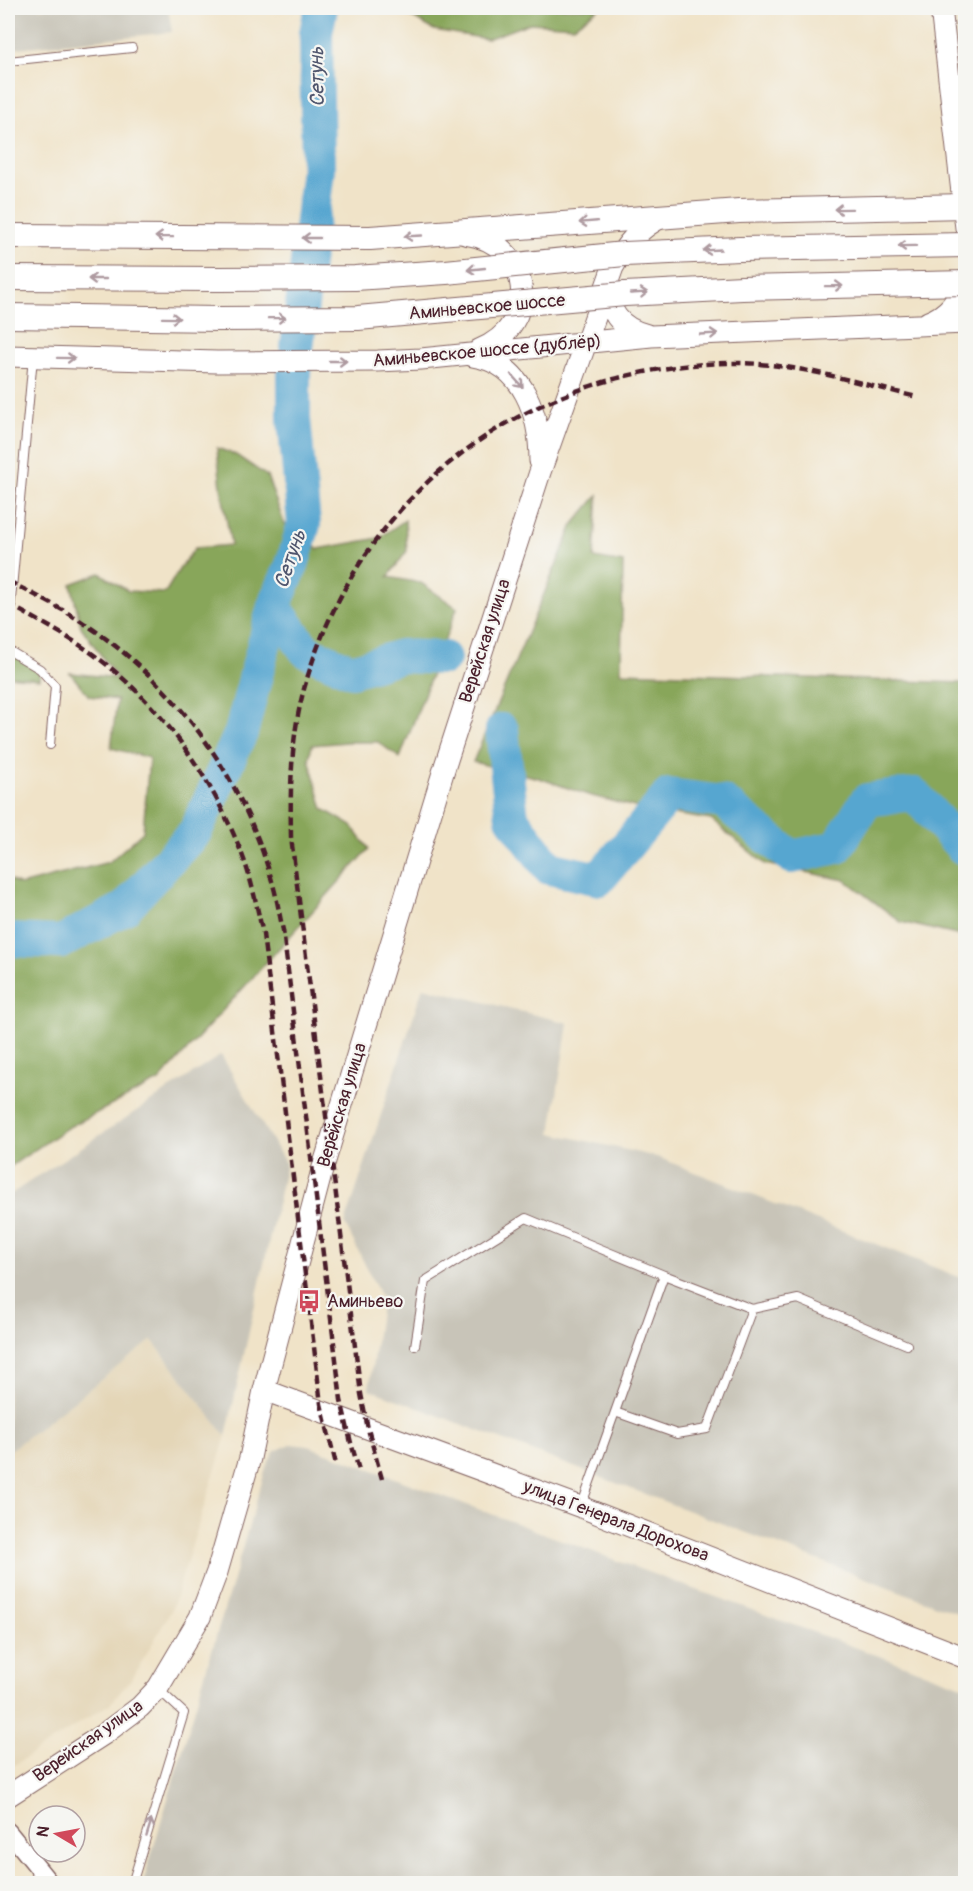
<svg xmlns="http://www.w3.org/2000/svg" width="973" height="1891" viewBox="0 0 973 1891" font-family="Pangolin,sans-serif">
	<rect width="100%" height="100%" fill="#f6f6f2"/>
	<filter id="ink" filterUnits="userSpaceOnUse"><feTurbulence type="fractalNoise" baseFrequency=".0167" numOctaves="2"/><feDisplacementMap in="SourceGraphic" scale="12" xChannelSelector="R" yChannelSelector="G"/><feConvolveMatrix kernelMatrix="1 2 1 2 8 2 1 2 1" color-interpolation-filters="sRGB"/></filter>
	<filter id="wash" filterUnits="userSpaceOnUse"><feTurbulence type="fractalNoise" baseFrequency=".008" numOctaves="4" result="noise"/><feDisplacementMap in="SourceGraphic" scale="24" xChannelSelector="R" yChannelSelector="G"/><feGaussianBlur stdDeviation="1.35" result="paint"/><feColorMatrix in="noise" values="0 0 0 0 0 0 0 0 0 0 0 0 0 0 0 0 0 1.4 0 .05"/><feComposite in="paint" operator="in"/></filter>
	<g filter="url(#wash)">
		<rect width="100%" height="100%" fill="#f0e3c8"/>
		<!-- built -->
		<path fill="#e4d6b7" d="M 152,1340 L 226,1436 L 172,1609 L 133,1677 L 111,1703 L 8,1769 L 8,1452 Z"/>
		<!-- industrial -->
		<path fill="#c8c4b8" d="M 8,8 L 168,8 L 172,32 L 8,49 Z
			M 423,987 L 568,1023 L 551,1133 L 657,1157 L 961,1278 L 965,1277 L 965,1616 L 369,1389 L 382,1299 L 345,1224 Z
			M 221,1055 L 286,1164 L 226,1436 L 152,1340 L 8,1452 L 8,1196 Z
			M 291,1444 L 308,1446 L 661,1577 L 965,1687 L 965,1883 L 143,1883 L 267,1465 L 275,1451 Z"/>
		<!-- forest -->
		<path fill="#88a65a" stroke="#696242" stroke-width="1.5" d="M 391,8 L 599,8 L 574,26 L 530,23 L 487,39 L 434,30 L 401,11 Z
			M 217,448 L 236,455 L 267,476 L 284,523 L 318,549 L 379,538 L 405,520 L 407,551 L 388,577 L 421,583 L 457,608 L 400,758 L 378,742 L 347,742 L 312,745 L 309,759 L 323,809 L 352,826 L 369,849 L 159,1081 L 67,1128 L 8,1168 L 8,879 L 20,885 L 109,862 L 143,832 L 149,758 L 111,748 L 117,700 L 89,696 L 70,673 L 117,678 L 81,627 L 71,584 L 100,573 L 128,591 L 165,593 L 180,568 L 195,548 L 231,545 L 221,488 Z
			M 598,495 L 594,558 L 623,563 L 621,672 L 965,683 L 965,937 L 901,922 L 845,880 L 765,864 L 711,820 L 642,809 L 588,795 L 539,778 L 473,762 L 573,525 Z
			M 8,650 L 40,669 L 39,679 L 8,676 Z"/>
		<g fill="none" stroke-linecap="round" stroke-linejoin="round">
			<!-- river -->
			<path stroke="#56a6d0" stroke-width="34" d="M 274,606 L 306,651 L 352,671 L 401,656 L 444,658
				M 502,730 L 512,818 L 549,868 L 599,879 L 669,795 L 723,802 L 792,857 L 837,847 L 867,800 L 914,794 L 963,848 L 966,849
				M 8,940 L 61,942 L 125,908 L 195,832 L 241,733 L 274,606 L 292,565 L 304,524 L 294,419 L 294,374 L 318,169 L 316,33 L 321,8"/>
		</g>
	</g>
	<g filter="url(#ink)">
		<g fill="none" stroke-linecap="round" stroke-linejoin="round">
			<!-- service casing -->
			<g stroke="#846462" stroke-width="10">
				<path id="service" d="M 8,61 L 132,48
					M 8,633 L 33,357
					M 8,650 L 40,669 L 55,686 L 50,745
					M 752,1309 L 798,1299 L 907,1345
					M 415,1346 L 425,1281 L 526,1218 L 664,1275
					M 581,1507 L 664,1275 L 752,1309 L 707,1429 L 677,1434 L 615,1412
					M 132,1884 L 184,1713 L 158,1689"/>
			</g>
			<!-- minor casing -->
			<g stroke="#846462" stroke-width="19">
				<path id="minor" d="M 8,1831 L 51,1884"/>
			</g>
			<!-- tertiary casing -->
			<g stroke="#846462" stroke-width="23">
				<path id="tertiary" d="M 941,8 L 966,228
					M 465,234 C 533,243 542,325 479,350
					M 609,282 C 606,311 620,328 647,335
					M 928,322 C 949,314 957,301 966,280
					M 8,356 L 217,362 L 378,361 L 421,359 L 651,336 L 966,323
					M 473,356 C 524,363 540,416 540,461
					M 264,1390 L 581,1507 L 966,1658
					M 8,1796 L 104,1734 L 140,1707 L 158,1688 L 200,1617 L 217,1572 L 250,1458 L 264,1390 L 321,1174 L 445,766 L 540,472 L 613,267 C 626,244 640,227 664,216"/>
			</g>
			<!-- secondary casing -->
			<g stroke="#846462" stroke-width="26">
				<path id="secondary" d="M 8,236 L 370,238 L 739,211 L 966,206
					M 8,278 L 219,279
					M 8,316 L 219,319"/>
			</g>
			<!-- service -->
			<use href="#service" stroke="#fff" stroke-width="8"/>
			<!-- minor -->
			<use href="#minor" stroke="#fff" stroke-width="16"/>
			<!-- tertiary -->
			<use href="#tertiary" stroke="#fff" stroke-width="21"/>
			<!-- secondary -->
			<use href="#secondary" stroke="#fff" stroke-width="24"/>
			<!-- rail -->
			<path stroke="#4a1f2b" stroke-width="4.5" stroke-dasharray="9 4.5" stroke-linecap="butt" d="M 8,581 C 41,598 75,615 105,638 C 186,698 245,785 272,881 C 277,897 279,914 283,930 L 341,1400 L 351,1443 L 359,1470
				M 8,604 C 36,619 64,634 90,652 C 156,699 206,768 237,842 C 250,871 256,903 263,934 L 321,1404 L 336,1464
				M 382,1479 L 368,1429 L 361,1394 L 291,837 C 290,785 291,732 306,682 C 363,488 531,366 731,363 C 794,362 857,383 917,397"/>
			<!-- secondary-bridge casing -->
			<g stroke="#846462" stroke-width="26" stroke-linecap="butt">
				<path id="secondary-bridge" d="M 219,279 L 355,278 L 446,272 L 624,254 L 740,249 L 966,245
					M 219,319 L 358,318 L 625,294 L 742,288 L 966,283"/>
			</g>
			<!-- secondary-bridge -->
			<use href="#secondary-bridge" stroke="#fff" stroke-width="24"/>
		</g>
		<!-- one-way arrows -->
		<defs><path id="oneway-shaft" d="M-6 0H5M1.5-3L5.5 0L1.5 3" fill="none" stroke-width="1.6" stroke-linecap="round" stroke-linejoin="round" transform="scale(1.5)"/></defs>
		<g stroke="#ae9aa0">
			<use href="#oneway-shaft" transform="translate(843 209) rotate(179)"/>
			<use href="#oneway-shaft" transform="translate(588 222) rotate(175)"/>
			<use href="#oneway-shaft" transform="translate(413 236) rotate(177)"/>
			<use href="#oneway-shaft" transform="translate(164 237) rotate(-179)"/>
			<use href="#oneway-shaft" transform="translate(311 238) rotate(180)"/>
			<use href="#oneway-shaft" transform="translate(907 246) rotate(179)"/>
			<use href="#oneway-shaft" transform="translate(712 250) rotate(177)"/>
			<use href="#oneway-shaft" transform="translate(476 269) rotate(174)"/>
			<use href="#oneway-shaft" transform="translate(97 279) rotate(-180)"/>
			<use href="#oneway-shaft" transform="translate(834 286) rotate(-1)"/>
			<use href="#oneway-shaft" transform="translate(639 293) rotate(-3)"/>
			<use href="#oneway-shaft" transform="translate(171 318) rotate(1)"/>
			<use href="#oneway-shaft" transform="translate(277 318) rotate(-1)"/>
			<use href="#oneway-shaft" transform="translate(709 334) rotate(-3)"/>
			<use href="#oneway-shaft" transform="translate(66 358) rotate(1)"/>
			<use href="#oneway-shaft" transform="translate(338 361)"/>
			<use href="#oneway-shaft" transform="translate(517 381) rotate(48)"/>
			<use href="#oneway-shaft" transform="translate(149 1828) rotate(-73)"/>
		</g>
	</g>
	<!-- icons -->
	<defs>
		<g id="bus-bare" transform="scale(1.8)"><path d="M-5-6H5V4H4V6H2V4H-2V6H-4V4H-5ZM-3.5-4V0h7V-4ZM-3.5 1.2v1.5H-2V1.2ZM2 1.2v1.5H3.5V1.2Z" fill="#d1495b" stroke="#f6f6f2" stroke-width="2.5" paint-order="stroke"/></g>
	</defs>
	<g fill-rule="evenodd">
		<use href="#bus-bare" x="309" y="1301"/>
	</g>
	<g text-anchor="middle" dominant-baseline="central" stroke-width="4.5" stroke-linejoin="round" paint-order="stroke">
		<!-- street labels -->
		<g font-size="18" fill="#4a1f2b" stroke="#f6f6f2">
			<text transform="translate(487 307) rotate(-5)">Аминьевское шоссе</text>
			<text transform="translate(487 351) rotate(-5)">Аминьевское шоссе (дублёр)</text>
			<text transform="translate(485 641) rotate(-72)">Верейская улица</text>
			<text transform="translate(342 1105) rotate(-73)">Верейская улица</text>
			<text transform="translate(616 1521) rotate(21)">улица Генерала Дорохова</text>
			<text transform="translate(88 1741) rotate(-35)">Верейская улица</text>
		</g>
		<!-- poi labels -->
		<g font-size="18" fill="#4a1f2b" stroke="#f6f6f2" text-anchor="start">
			<text x="327" y="1301">Аминьево</text>
		</g>
		<!-- water labels -->
		<g font-size="20" font-style="italic" fill="#4f556d" stroke="#f6f6f2">
			<text transform="translate(317 77) rotate(-91)">Сетунь</text>
			<text transform="translate(290 559) rotate(-71)">Сетунь</text>
		</g>
	</g>
	<!-- margin -->
	<rect width="973" height="1891" fill="none" stroke="#f6f6f2" stroke-width="30"/>
	<!-- north arrow -->
	<g transform="translate(57 1834) rotate(280)"><circle r="28" fill="#f6f6f2" stroke="#b1a0a2" stroke-width="1.5"/>
	<path d="M0-4.5L10 22L0 15L-10 22Z" fill="#d1495b"/>
	<text y="-9" font-size="16" font-weight="bold" text-anchor="middle" fill="#4a1f2b">N</text>
	</g>
</svg>
